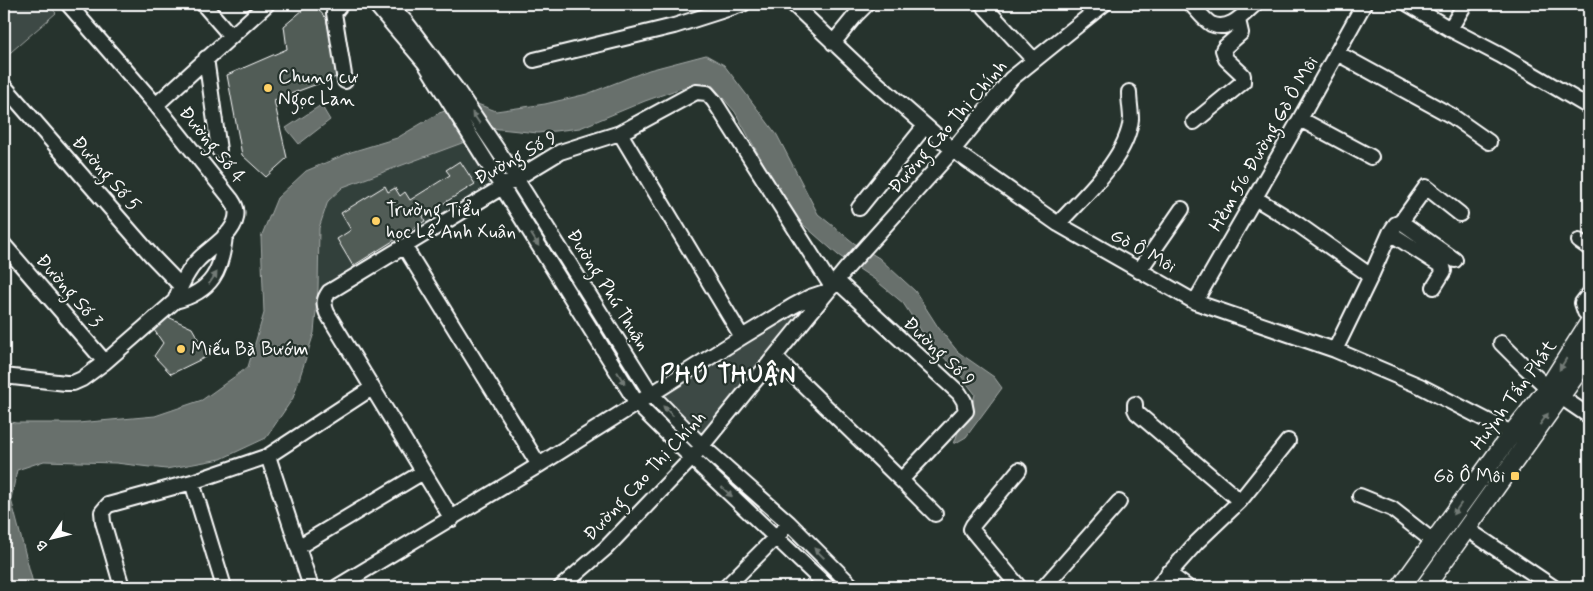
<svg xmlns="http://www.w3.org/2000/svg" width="1593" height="591" viewBox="0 0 1593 591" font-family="Mynerve,sans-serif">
	<rect width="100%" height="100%" fill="#26332d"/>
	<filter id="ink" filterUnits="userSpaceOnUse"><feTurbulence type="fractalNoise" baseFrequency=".02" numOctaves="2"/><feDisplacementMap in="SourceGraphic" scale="10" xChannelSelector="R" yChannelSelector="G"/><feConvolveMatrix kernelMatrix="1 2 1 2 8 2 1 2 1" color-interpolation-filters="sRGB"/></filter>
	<g filter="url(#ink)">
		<!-- built -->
		<path fill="#333f3a" d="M 462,143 L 476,160 L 484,177 L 486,184 L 485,189 L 318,289 L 319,228 L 328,201 L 343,187 Z"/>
		<!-- green -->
		<path fill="#3e4944" stroke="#9ea4a2" d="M 4,4 L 48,4 L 56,13 L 4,58 Z
			M 799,310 L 803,312 L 705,433 L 700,436 L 662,399 L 667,391 Z"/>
		<!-- water -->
		<path fill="#67706c" stroke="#a4a9a7" d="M 706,55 L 724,65 L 777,135 L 818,214 L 854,243 L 879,258 L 915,291 L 938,327 L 958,352 L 994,377 L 1002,388 L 966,437 L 954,444 L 959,429 L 971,411 L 975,394 L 958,372 L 928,341 L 903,303 L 874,279 L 838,255 L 798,220 L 765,166 L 735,112 L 712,85 L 687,86 L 645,101 L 580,128 L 538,133 L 490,128 L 462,143 L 343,187 L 328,201 L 319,228 L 318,289 L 314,333 L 293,398 L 266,438 L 221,459 L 166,469 L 116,463 L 44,461 L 17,470 L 11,499 L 34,587 L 4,587 L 4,421 L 16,423 L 78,423 L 155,416 L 202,400 L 248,367 L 264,313 L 261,237 L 277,198 L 306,171 L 351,152 L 397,138 L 439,113 L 472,102 L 496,111 L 545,104 L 587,94 L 649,70 Z
			M 321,105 L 330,120 L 299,144 L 286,128 Z"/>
		<!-- building -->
		<path fill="#515c57" stroke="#fff" d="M 310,4 L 313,4 L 326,18 L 339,76 L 274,100 L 287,158 L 266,177 L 242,155 L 227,75 L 287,49 L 284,26 Z
			M 460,161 L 475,184 L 423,216 L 425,221 L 353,266 L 337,239 L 351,230 L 341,213 L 385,186 L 388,192 L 395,188 L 400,196 L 405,192 L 410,200 L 450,175 L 446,170 Z
			M 166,316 L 192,328 L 208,356 L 171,374 L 154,356 L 163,343 L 152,327 Z"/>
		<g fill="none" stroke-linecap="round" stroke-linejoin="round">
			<!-- minor casing -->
			<g stroke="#fff" stroke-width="18">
				<path id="minor" d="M 68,4 L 156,105 L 231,199 C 233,202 236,206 236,209 C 241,231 210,247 198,260 C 187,271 180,287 175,301
					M 203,4 L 230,35
					M 341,4 L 334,13 L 345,81
					M 375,4 L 425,63 L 638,405 L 692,458 L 828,587
					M 388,4 L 405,21 L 457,90 L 505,161 L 652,395 L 702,446 L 789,523 L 853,587
					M 793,4 L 871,78 L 953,150 L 1058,224 L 1195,302 L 1335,350 L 1420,386 L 1521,438
					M 982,4 L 1034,60
					M 1191,4 C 1197,10 1204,20 1211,24 C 1229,32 1243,15 1255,4
					M 1408,4 L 1450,29 L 1500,55 L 1589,107
					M 1450,29 L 1465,4
					M 833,43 L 855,16 L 867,4
					M 1337,53 L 1452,116 L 1489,142
					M 206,58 L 219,150
					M 534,60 L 674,26 L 743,4
					M 4,86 L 152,256 L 181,286
					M 156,105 L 267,4
					M 1300,119 L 1371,157
					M 1194,122 L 1243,82 L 1243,75 L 1226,59 L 1223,50 L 1225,47 L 1241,33 L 1238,20
					M 620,133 L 742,337
					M 1255,198 L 1299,225 L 1371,276
					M 859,208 L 925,126
					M 1401,222 L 1426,187 L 1460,214
					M 1058,224 C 1083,196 1127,159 1131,119 C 1131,111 1129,101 1129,92
					M 1390,233 L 1443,267 L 1444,271 L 1434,287
					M 1579,241 L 1589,248
					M 4,245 L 105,362
					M 404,246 L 539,465
					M 1139,271 L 1182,209
					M 1589,294 L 1582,303 L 1585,312 L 1589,316
					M 1195,302 L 1300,119 L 1364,4
					M 1501,343 L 1525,367 L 1548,388
					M 1335,350 L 1371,276 L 1390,233 L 1396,224 L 1401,222 L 1455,260
					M 775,357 L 901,480 L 966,411 L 964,401 L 959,393 L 837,281
					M 4,376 L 66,383 L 73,383 L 82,379 L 105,362 L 175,301 C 212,292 222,270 225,235
					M 1561,397 L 1589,416
					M 1135,404 L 1135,409 L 1137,413 L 1240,501
					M 268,456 L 311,587
					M 1019,470 L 973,525 L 971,529 L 1019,587
					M 901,480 L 935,514
					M 192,482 L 224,587
					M 1360,496 L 1392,509 L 1434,542
					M 452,519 L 327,313 C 323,304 324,299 329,292 L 560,152 L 620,133 L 696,92 L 707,93 L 714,101 L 832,287
					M 1467,529 L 1553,587
					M 298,547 L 423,472
					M 1168,573 L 1187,587
					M 122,587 L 103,522 L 102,512 L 108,505 L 192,482 L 268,456 L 372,388
					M 337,587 L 539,465 L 742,337 L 793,306 L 810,297 L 828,291
					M 561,587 L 606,548 L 692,458 L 846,269 L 953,150 L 1011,79 L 1104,4
					M 726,587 L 782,531
					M 1044,587 L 1119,502
					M 1157,587 L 1196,543 L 1240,501 L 1288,441"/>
			</g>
			<!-- major casing -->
			<g stroke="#fff" stroke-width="21">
				<path id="major" d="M 1401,587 L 1513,432 L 1548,388 L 1589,323
					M 1425,587 L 1589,356"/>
			</g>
			<!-- minor -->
			<use href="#minor" stroke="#26332d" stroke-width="14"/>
			<!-- major -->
			<use href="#major" stroke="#26332d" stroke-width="18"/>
		</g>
		<!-- one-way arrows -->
		<defs><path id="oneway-solid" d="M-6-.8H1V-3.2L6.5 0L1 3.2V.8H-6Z" transform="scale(1.25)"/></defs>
		<g fill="#727a76">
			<use href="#oneway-solid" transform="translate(476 118) rotate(-124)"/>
			<use href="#oneway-solid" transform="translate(535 240) rotate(58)"/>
			<use href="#oneway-solid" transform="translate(213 278) rotate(-56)"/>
			<use href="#oneway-solid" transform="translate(1563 364) rotate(122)"/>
			<use href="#oneway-solid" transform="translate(621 378) rotate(58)"/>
			<use href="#oneway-solid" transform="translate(668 411) rotate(-135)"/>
			<use href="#oneway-solid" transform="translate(1544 419) rotate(-54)"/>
			<use href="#oneway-solid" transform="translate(727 492) rotate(43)"/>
			<use href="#oneway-solid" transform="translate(1457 509) rotate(126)"/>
			<use href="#oneway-solid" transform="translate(819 553) rotate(-135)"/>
		</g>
	</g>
	<!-- markers -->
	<g fill="#ffd166" stroke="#26332d" stroke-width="2">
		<circle cx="268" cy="88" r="5"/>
		<circle cx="376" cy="221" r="5"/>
		<circle cx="181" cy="349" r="5"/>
		<rect x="1510" y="471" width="10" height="10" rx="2.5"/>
	</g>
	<g text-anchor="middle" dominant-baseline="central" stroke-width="4.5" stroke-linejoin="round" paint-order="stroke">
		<!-- poi labels -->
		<g font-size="19" fill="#fff" stroke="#26332d" text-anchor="start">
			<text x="278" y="77">Chung cư<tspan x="278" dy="22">Ngọc Lan</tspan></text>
			<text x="386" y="210">Trường Tiểu<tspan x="386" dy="22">học Lê Anh Xuân</tspan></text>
			<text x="191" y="349">Miếu Bà Bướm</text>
			<text x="1505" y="476" text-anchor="end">Gò Ô Môi</text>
		</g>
		<!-- street labels -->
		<g font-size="19" fill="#fff" stroke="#26332d">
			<text transform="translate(948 127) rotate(-49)">Đường Cao Thị Chính</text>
			<text transform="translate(1264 144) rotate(-60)">Hẻm 56 Đường Gò Ô Môi</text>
			<text transform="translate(212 145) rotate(51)">Đường Số 4</text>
			<text transform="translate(516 158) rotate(-29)">Đường Số 9</text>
			<text transform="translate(106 174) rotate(49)">Đường Số 5</text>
			<text transform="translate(1143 251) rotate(29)">Gò Ô Môi</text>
			<text transform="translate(608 290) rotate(58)">Đường Phú Thuận</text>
			<text transform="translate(69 291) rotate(49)">Đường Số 3</text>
			<text transform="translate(939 352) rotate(44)">Đường Số 9</text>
			<text transform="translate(1514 395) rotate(-54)">Huỳnh Tấn Phát</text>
			<text transform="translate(645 476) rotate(-47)">Đường Cao Thị Chính</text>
		</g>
		<!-- district labels -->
		<g font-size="24" font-weight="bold" letter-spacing="1" fill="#fff" stroke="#26332d">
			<text x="728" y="375">PHÚ THUẬN</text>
		</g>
	</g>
	<!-- margin -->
	<rect width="1593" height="591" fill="none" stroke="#26332d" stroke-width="20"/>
	<rect x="10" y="10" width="1573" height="571" fill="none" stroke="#fff" stroke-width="2" filter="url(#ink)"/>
	<!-- north arrow -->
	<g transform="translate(52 538) rotate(235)" stroke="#26332d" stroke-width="4" paint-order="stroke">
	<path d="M0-4L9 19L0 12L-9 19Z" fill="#ffffff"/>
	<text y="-8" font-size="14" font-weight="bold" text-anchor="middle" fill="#ffffff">B</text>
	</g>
</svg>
